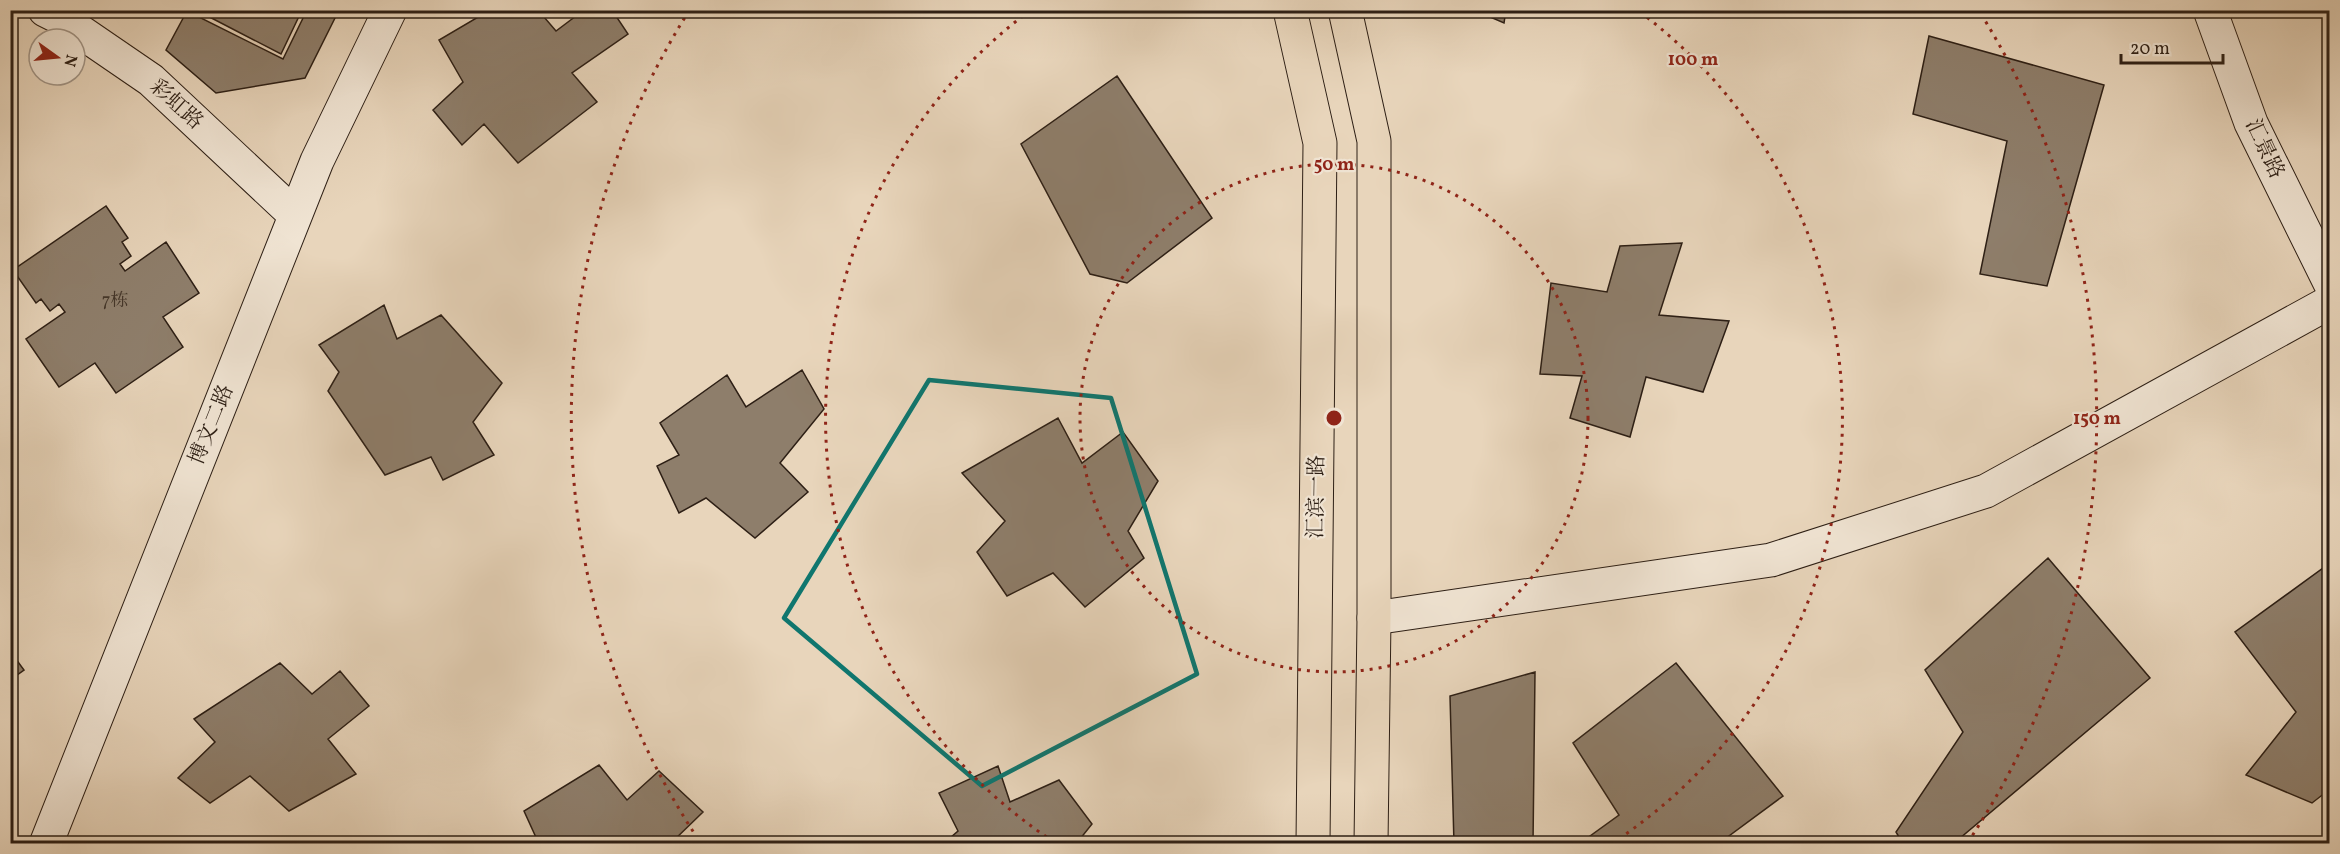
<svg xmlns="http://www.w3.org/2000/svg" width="2340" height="854" viewBox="0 0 2340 854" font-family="Vollkorn,'Noto Serif SC',serif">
	<rect width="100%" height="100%" fill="#e8d5bb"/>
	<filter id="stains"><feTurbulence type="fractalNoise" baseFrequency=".00333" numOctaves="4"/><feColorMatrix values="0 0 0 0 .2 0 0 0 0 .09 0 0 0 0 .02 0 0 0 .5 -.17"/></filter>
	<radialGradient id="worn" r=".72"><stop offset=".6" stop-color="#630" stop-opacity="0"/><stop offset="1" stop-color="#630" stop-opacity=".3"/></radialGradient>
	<!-- building -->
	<path fill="#8e7e6b" stroke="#2d1f15" stroke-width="1.5" d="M 196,10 L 302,10 L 281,54 Z
		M 307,10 L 339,10 L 305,78 L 216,93 L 166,50 L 187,11 L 283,59 Z
		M 490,10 L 538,10 L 556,31 L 584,10 L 612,10 L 628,34 L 572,73 L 597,102 L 518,163 L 484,124 L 462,145 L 433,110 L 463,82 L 439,40 Z
		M 1474,10 L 1506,10 L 1504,23 Z
		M 1929,36 L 2104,85 L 2047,286 L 1980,274 L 2007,141 L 1913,114 Z
		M 1117,76 L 1212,218 L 1127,283 L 1090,274 L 1021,144 Z
		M 106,206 L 128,238 L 122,242 L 131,256 L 120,264 L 125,271 L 166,242 L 199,293 L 163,317 L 183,347 L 116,393 L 95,363 L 59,387 L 26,339 L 65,312 L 59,304 L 50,311 L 41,299 L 36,303 L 13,270 Z
		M 1682,243 L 1659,315 L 1729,321 L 1703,392 L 1646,377 L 1630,437 L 1570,418 L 1582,376 L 1540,374 L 1551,283 L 1607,292 L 1620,246 Z
		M 384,305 L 397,339 L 441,315 L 502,383 L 473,422 L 494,455 L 443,480 L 431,457 L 385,475 L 328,391 L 339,372 L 319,345 Z
		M 802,370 L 824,409 L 780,463 L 808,492 L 755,538 L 706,498 L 679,513 L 657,466 L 679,455 L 660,423 L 727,375 L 746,407 Z
		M 1058,418 L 1082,463 L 1123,432 L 1158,481 L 1128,531 L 1144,558 L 1085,607 L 1053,573 L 1007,596 L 977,552 L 1005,521 L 962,473 Z
		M 2048,558 L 2150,678 L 1953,844 L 1903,844 L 1896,832 L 1963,732 L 1925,670 Z
		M 2330,563 L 2330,789 L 2312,803 L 2246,775 L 2296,712 L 2235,632 Z
		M 10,651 L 24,670 L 10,680 Z
		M 280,663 L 312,694 L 340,671 L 369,706 L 328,739 L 356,774 L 289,811 L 250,776 L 210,803 L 178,778 L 215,742 L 194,719 Z
		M 1676,663 L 1783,796 L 1718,844 L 1579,844 L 1619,815 L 1573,743 Z
		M 1535,672 L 1533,844 L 1454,844 L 1450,696 Z
		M 599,765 L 627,800 L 659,771 L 703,812 L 670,844 L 539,844 L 524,811 Z
		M 998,766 L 1010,802 L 1059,780 L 1092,824 L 1076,844 L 943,844 L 958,831 L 939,793 Z"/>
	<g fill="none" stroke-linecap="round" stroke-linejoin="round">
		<!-- secondary casing -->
		<g stroke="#2d1f15" stroke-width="35">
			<path id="secondary" d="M 45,10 L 59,17 L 151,80 L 295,215
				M 2210,10 L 2251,123 L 2330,283
				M 1374,618 L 1771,560 L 1986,491 L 2330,302
				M 46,844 L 317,161 L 390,10"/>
		</g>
		<!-- primary casing -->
		<g stroke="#2d1f15" stroke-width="35">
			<path id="primary" d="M 1290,10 L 1320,143 L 1313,844
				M 1345,10 L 1374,141 L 1374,618 L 1371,844"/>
		</g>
		<!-- secondary -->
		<use href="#secondary" stroke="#f0e4d3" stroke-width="33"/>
		<!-- primary -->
		<use href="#primary" stroke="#e8d5bb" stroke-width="33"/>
	</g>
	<!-- marked area -->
	<path fill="none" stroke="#0f766e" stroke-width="4.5" stroke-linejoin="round" d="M 929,380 L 1111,398 L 1197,674 L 982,786 L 784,618 Z"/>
	<!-- distance rings -->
	<g fill="none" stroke="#8f2418" stroke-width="3" stroke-dasharray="3 6">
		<circle cx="1334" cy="418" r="254"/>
		<path d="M1054 842A508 508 0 0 1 1028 12M1640 12A508 508 0 0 1 1614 842"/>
		<path d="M698 839A763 763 0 0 1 687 14M1981 14A763 763 0 0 1 1970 839"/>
	</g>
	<g text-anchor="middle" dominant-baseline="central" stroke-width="4.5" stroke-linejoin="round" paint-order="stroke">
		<!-- number labels -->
		<g font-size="18" fill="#45372a">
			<text x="115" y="301">7栋</text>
		</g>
		<!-- street labels -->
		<g font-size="21" fill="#2d1f15" stroke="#f0e4d3">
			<text transform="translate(176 105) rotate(42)">彩虹路</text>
			<text transform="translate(2264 149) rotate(65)">汇景路</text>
			<text transform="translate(212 425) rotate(-68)">博文二路</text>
			<text transform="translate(1317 497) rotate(-89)">汇滨一路</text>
		</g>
	</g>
	<circle cx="1334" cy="418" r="9" fill="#8f2418" stroke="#f0e4d3" stroke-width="3"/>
	<g font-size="18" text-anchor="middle" font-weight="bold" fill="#8f2418" stroke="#f0e4d3" stroke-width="4.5" stroke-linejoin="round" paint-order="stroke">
		<text x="1693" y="65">100 m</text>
		<text x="1334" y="170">50 m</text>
		<text x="2097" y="424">150 m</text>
	</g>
	<!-- margin -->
	<rect width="2340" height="854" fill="none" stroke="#e8d5bb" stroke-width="36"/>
	<rect x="12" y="12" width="2316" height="830" fill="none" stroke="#2d1f15" stroke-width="3"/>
	<rect x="18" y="18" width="2304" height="818" fill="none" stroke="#2d1f15" stroke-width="1.5"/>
	<!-- north arrow -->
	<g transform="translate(57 57) rotate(105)"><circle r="28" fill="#f0e4d3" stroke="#a29587" stroke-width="1.5"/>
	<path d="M0-4.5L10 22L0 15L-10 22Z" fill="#8f2418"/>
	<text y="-9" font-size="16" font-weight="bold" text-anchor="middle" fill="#2d1f15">N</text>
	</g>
	<!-- scale -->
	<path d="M2121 54v9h102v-9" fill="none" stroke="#2d1f15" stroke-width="3"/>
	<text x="2130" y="54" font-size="18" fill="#2d1f15" stroke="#f0e4d3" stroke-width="4.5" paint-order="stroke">20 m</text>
	<rect width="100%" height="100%" filter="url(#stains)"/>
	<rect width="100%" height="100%" fill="url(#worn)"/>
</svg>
